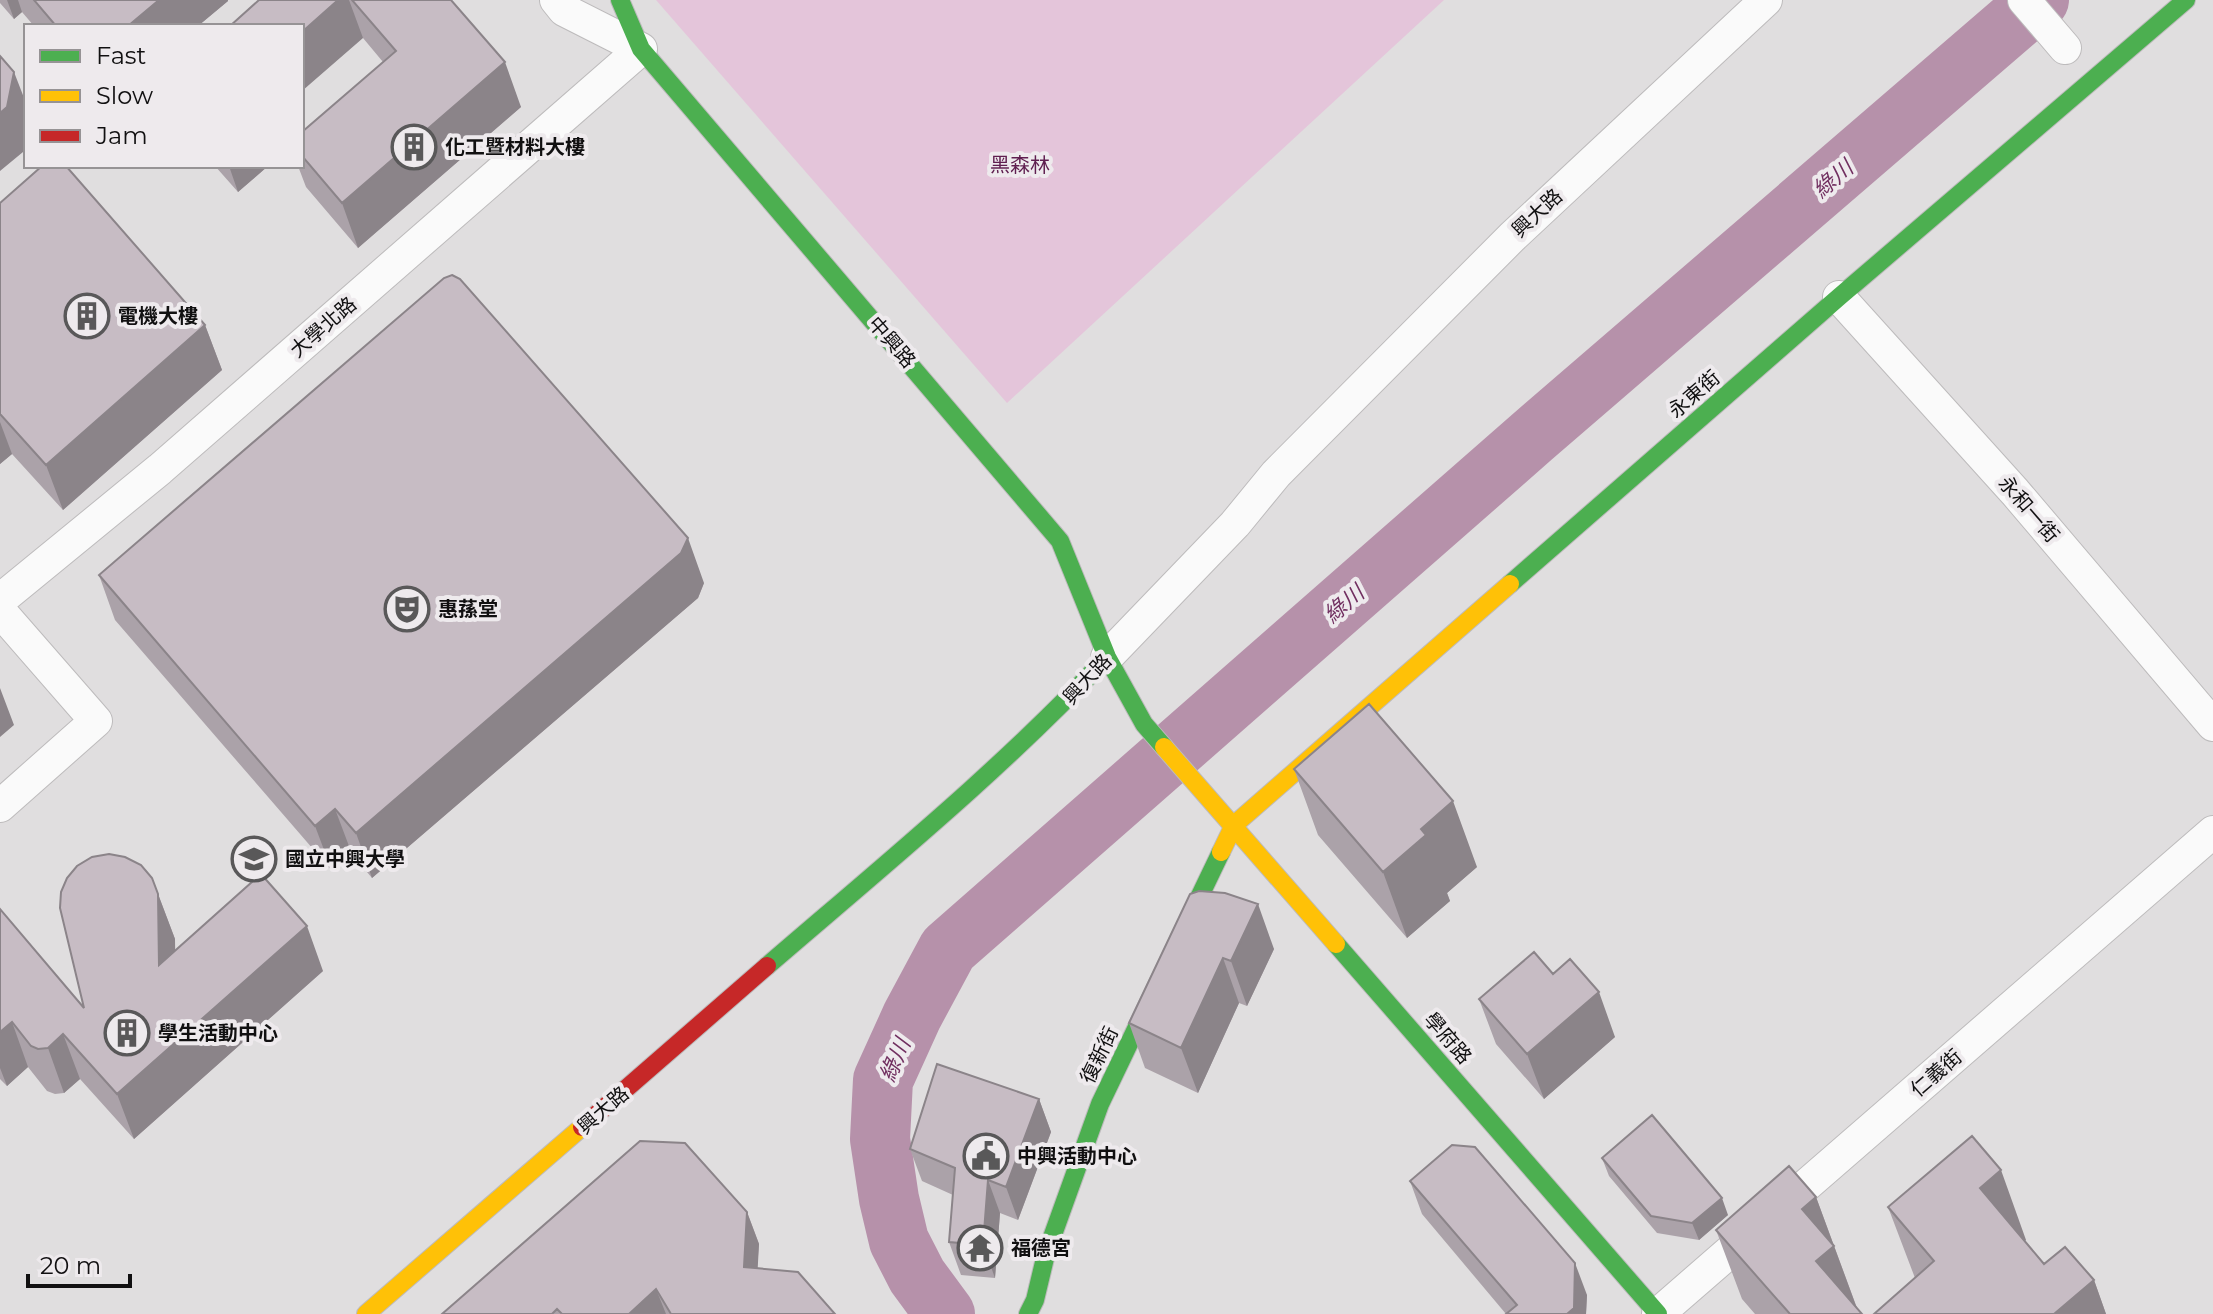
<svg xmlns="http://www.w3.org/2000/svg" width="2213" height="1314" viewBox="0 0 2213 1314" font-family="Montserrat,'Noto Sans TC',sans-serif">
	<rect width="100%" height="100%" fill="#e0dedf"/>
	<!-- green -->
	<path fill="#e4c5da" d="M 656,0 L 1444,0 L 1007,403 Z"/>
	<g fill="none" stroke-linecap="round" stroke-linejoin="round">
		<!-- river -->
		<path stroke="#b691aa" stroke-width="60" d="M 945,1314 L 917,1276 L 899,1241 L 889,1199 L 880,1139 L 883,1080 L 912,1016 L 948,949 L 1532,437 L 2039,0"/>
		<!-- street casing -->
		<g stroke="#bdbbbc" stroke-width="34">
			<path id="street" d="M 2024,0 L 2065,48
				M 1839,297 L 2015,492 L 2213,725
				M 0,600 L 160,469 L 641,49 L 564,10 L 556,0
				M 0,611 L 96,721 L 0,806
				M 1107,657 L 1235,524 L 1276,474 L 1512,237 L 1766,0
				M 1658,1314 L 2213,832"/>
		</g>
		<!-- fast casing -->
		<g stroke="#bdbbbc" stroke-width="20">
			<path id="fast" d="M 620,0 L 641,49 L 1060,541 L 1107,657 L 1144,724 L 1164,747
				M 1510,584 L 1839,297 L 2186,0
				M 1336,944 L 1658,1314
				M 767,966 C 883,866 1002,769 1107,657
				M 1028,1314 L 1035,1300 L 1046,1254 L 1100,1104 L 1221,852"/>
		</g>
		<!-- slow casing -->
		<g stroke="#bdbbbc" stroke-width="20">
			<path id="slow" d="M 1164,747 L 1336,944
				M 1221,852 L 1234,825 L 1510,584
				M 366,1314 L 582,1127"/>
		</g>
		<!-- jam casing -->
		<g stroke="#bdbbbc" stroke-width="20">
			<path id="jam" d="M 582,1127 L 767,966"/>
		</g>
		<!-- street -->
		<use href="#street" stroke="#fafafa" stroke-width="32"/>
		<!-- fast -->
		<use href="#fast" stroke="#4caf50" stroke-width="18"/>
		<!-- slow -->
		<use href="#slow" stroke="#ffc107" stroke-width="18"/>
		<!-- jam -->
		<use href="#jam" stroke="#c62828" stroke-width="18"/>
	</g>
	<!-- wall -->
	<path fill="#aba2a9" d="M 0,0 L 228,0 L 228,1 L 198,26 L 34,26 L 22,12 L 14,19 L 0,3 Z
		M 259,0 L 451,0 L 521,107 L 358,248 L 306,187 L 298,166 L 302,166 L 302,132 L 383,62 L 363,38 Z
		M 215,166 L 268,166 L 238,192 Z
		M 0,203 L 205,325 L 222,370 L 63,510 L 12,454 L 0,464 Z
		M 99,575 L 704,583 L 698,598 L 372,878 L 352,854 L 332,871 L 115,620 Z
		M 1294,769 L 1477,867 L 1447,893 L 1450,901 L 1407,938 L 1318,835 Z
		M 1199,891 L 1274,949 L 1247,1006 L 1239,1003 L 1198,1093 L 1145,1068 L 1129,1023 Z
		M 158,894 L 175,939 L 175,951 L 323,971 L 134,1139 L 80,1079 L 64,1093 L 55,1094 L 47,1091 L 28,1067 L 7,1086 L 0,1079 L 0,909 L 84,1008 Z
		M 1553,974 L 1615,1037 L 1544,1099 L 1496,1044 L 1479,999 Z
		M 1039,1099 L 1051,1132 L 1018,1220 L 1000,1213 L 995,1278 L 961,1275 L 949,1242 L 953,1195 L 922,1181 L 910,1149 Z
		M 1602,1158 L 1728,1215 L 1699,1240 L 1657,1233 L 1609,1176 Z
		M 1410,1181 L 1587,1295 L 1586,1314 L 1506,1314 L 1422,1214 Z
		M 1816,1197 L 1857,1308 L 1862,1314 L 1755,1314 L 1742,1299 L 1716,1230 Z
		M 1888,1207 L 2026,1240 L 2024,1241 L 2044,1264 L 2094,1280 L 2106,1314 L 1874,1314 L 1915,1278 Z
		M 747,1212 L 759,1244 L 757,1268 L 835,1314 L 442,1314 Z"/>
	<!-- shaded-wall -->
	<path fill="#8b8489" d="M 7,0 L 18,0 L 22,12 L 14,19 Z
		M 159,0 L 228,0 L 228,1 L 198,26 L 128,26 Z
		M 338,0 L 349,0 L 363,38 L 302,91 L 302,32 Z
		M 505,62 L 521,107 L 358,248 L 342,203 Z
		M 14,72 L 26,103 L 26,140 L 23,152 L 0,171 L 0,113 Z
		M 229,166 L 268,166 L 238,192 Z
		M 205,325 L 222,370 L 63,510 L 46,465 Z
		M 0,422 L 12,454 L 0,464 Z
		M 688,538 L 704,583 L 698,598 L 372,878 L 356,833 Z
		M 0,688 L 14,725 L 0,737 Z
		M 1453,801 L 1477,867 L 1447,893 L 1450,901 L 1407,938 L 1383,872 L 1421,829 Z
		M 335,809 L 352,854 L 332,871 L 315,826 Z
		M 158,894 L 175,939 L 176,1010 L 159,965 Z
		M 1258,904 L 1274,949 L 1247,1006 L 1231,961 Z
		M 307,926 L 323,971 L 134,1139 L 117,1094 Z
		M 1223,958 L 1239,1003 L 1198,1093 L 1181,1048 Z
		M 1599,992 L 1615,1037 L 1544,1099 L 1527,1054 Z
		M 12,1022 L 28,1067 L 7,1086 L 0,1068 L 0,1032 Z
		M 63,1034 L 80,1079 L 64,1093 L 48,1048 Z
		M 1039,1099 L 1051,1132 L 1018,1220 L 1006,1187 Z
		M 2001,1170 L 2026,1240 L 2005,1257 L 1980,1188 Z
		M 988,1180 L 1000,1213 L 995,1278 L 983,1245 Z
		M 1816,1197 L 1859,1314 L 1816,1261 L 1802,1209 Z
		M 1722,1198 L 1728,1215 L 1699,1240 L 1692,1223 Z
		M 747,1212 L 759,1244 L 756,1299 L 744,1267 Z
		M 1575,1263 L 1587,1295 L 1586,1314 L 1567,1314 Z
		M 2094,1280 L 2106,1314 L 2054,1314 Z
		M 656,1289 L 666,1314 L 629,1314 Z"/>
	<!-- building -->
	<path fill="#c7bcc4" stroke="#8b8489" stroke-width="2" d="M 34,0 L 159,0 L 128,26 L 56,26 Z
		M 259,0 L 338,0 L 302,32 L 302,26 L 230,26 Z
		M 352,0 L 451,0 L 505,62 L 342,203 L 302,156 L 302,132 L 396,51 Z
		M 0,56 L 14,72 L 7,107 L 0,113 Z
		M 42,166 L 66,166 L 205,325 L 46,465 L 0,414 L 0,203 Z
		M 452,275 L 460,279 L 688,538 L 681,553 L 356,833 L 335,809 L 315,826 L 99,575 L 444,278 Z
		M 1369,704 L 1453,801 L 1421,829 L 1426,835 L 1383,872 L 1294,769 Z
		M 109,854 L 125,857 L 141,865 L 152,878 L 158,894 L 159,965 L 261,874 L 307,926 L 117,1094 L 63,1034 L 48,1048 L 38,1049 L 31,1046 L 12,1022 L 0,1032 L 0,909 L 84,1008 L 60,908 L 61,892 L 67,878 L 77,866 L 92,857 Z
		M 1199,891 L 1225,893 L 1258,904 L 1231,961 L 1223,958 L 1181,1048 L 1129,1023 L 1190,894 Z
		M 1534,952 L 1553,974 L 1570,959 L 1599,992 L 1527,1054 L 1479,999 Z
		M 937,1064 L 1039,1099 L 1006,1187 L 988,1180 L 983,1245 L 949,1242 L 955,1168 L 910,1149 Z
		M 1652,1115 L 1722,1198 L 1692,1223 L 1651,1216 L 1602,1158 Z
		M 1972,1136 L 2001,1170 L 1980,1188 L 2044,1264 L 2065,1247 L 2094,1280 L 2054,1314 L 1874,1314 L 1934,1261 L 1888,1207 Z
		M 640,1141 L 685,1143 L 747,1212 L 744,1267 L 798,1272 L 835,1314 L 671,1314 L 656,1289 L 629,1314 L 562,1314 L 557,1309 L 552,1314 L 442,1314 Z
		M 1452,1145 L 1475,1147 L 1575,1263 L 1574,1308 L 1567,1314 L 1506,1314 L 1517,1305 L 1410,1181 Z
		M 1789,1166 L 1816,1197 L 1802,1209 L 1834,1246 L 1816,1261 L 1862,1314 L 1790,1314 L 1716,1230 Z"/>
	<!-- icons -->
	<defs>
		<g id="building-ring" transform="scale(2.3)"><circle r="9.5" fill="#eeeaed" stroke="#595859" stroke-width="1.5"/><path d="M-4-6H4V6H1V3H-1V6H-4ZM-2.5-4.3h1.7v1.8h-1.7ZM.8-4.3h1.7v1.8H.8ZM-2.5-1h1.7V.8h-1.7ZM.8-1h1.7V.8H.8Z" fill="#595859"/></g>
		<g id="theatre-ring" transform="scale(2.3)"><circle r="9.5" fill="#eeeaed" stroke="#595859" stroke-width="1.5"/><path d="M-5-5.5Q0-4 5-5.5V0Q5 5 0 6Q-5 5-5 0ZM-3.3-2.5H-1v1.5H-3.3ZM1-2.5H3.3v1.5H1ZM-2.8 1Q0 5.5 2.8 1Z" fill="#595859"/></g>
		<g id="university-ring" transform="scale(2.3)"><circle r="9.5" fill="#eeeaed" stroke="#595859" stroke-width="1.5"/><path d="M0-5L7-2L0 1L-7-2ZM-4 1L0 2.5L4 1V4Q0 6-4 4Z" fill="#595859"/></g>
		<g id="civic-ring" transform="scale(2.3)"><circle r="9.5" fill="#eeeaed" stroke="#595859" stroke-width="1.5"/><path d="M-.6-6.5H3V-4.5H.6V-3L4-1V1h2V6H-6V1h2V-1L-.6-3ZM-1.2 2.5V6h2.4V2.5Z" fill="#595859"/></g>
		<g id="temple-ring" transform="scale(2.3)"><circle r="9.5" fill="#eeeaed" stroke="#595859" stroke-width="1.5"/><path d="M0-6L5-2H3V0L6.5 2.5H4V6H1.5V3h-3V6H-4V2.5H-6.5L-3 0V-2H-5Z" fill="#595859"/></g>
	</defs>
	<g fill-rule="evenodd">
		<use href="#building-ring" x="414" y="147"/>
		<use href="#building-ring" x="87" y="316"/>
		<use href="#theatre-ring" x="407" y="609"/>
		<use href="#university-ring" x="254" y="859"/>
		<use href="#building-ring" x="127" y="1033"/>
		<use href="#civic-ring" x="986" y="1156"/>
		<use href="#temple-ring" x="980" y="1248"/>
	</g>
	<g text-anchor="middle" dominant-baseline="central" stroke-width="8" stroke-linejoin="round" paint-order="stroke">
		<!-- poi labels -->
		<g font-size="20" font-weight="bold" fill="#111011" stroke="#eeeaed" text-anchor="start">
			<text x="445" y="147">化工暨材料大樓</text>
			<text x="118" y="316">電機大樓</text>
			<text x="438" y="609">惠蓀堂</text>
			<text x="285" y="859">國立中興大學</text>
			<text x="158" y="1033">學生活動中心</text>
			<text x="1017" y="1156">中興活動中心</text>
			<text x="1011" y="1248">福德宮</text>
		</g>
		<!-- park labels -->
		<g font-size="20" fill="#5f1f50" stroke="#eeeaed">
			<text x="1020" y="165">黑森林</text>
		</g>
		<!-- street labels -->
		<g font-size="20" fill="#111011" stroke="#eeeaed">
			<text transform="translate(1537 213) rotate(-43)">興大路</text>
			<text transform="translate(323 327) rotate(-41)">大學北路</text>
			<text transform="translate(892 342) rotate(49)">中興路</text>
			<text transform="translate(1694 394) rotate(-41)">永東街</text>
			<text transform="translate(2029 509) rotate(49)">永和一街</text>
			<text transform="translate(1087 679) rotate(-47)">興大路</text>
			<text transform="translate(1448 1038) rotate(49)">學府路</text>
			<text transform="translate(1099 1055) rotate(-64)">復新街</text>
			<text transform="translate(1936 1073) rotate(-41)">仁義街</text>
			<text transform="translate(603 1110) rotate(-41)">興大路</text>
		</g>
		<!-- water labels -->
		<g font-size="22" font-style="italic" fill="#712f60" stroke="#eeeaed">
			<text transform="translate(1833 179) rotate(-41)">綠川</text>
			<text transform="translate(1344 604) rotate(-41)">綠川</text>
			<text transform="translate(895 1060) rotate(-67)">綠川</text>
		</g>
	</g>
	<!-- legend -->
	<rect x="24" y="24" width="280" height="144" fill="#eeeaed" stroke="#969395" stroke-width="2"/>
	<rect x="40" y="50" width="40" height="12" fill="#4caf50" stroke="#969395" stroke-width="2"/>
	<text x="96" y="64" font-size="24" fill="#111011">Fast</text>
	<rect x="40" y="90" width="40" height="12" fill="#ffc107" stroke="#969395" stroke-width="2"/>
	<text x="96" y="104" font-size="24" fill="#111011">Slow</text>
	<rect x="40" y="130" width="40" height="12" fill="#c62828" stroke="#969395" stroke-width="2"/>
	<text x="96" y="144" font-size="24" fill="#111011">Jam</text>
	<!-- scale -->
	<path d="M28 1274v12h102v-12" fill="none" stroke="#111011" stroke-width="4"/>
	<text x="40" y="1274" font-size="24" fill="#111011" stroke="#eeeaed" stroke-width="6" paint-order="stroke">20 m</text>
</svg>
